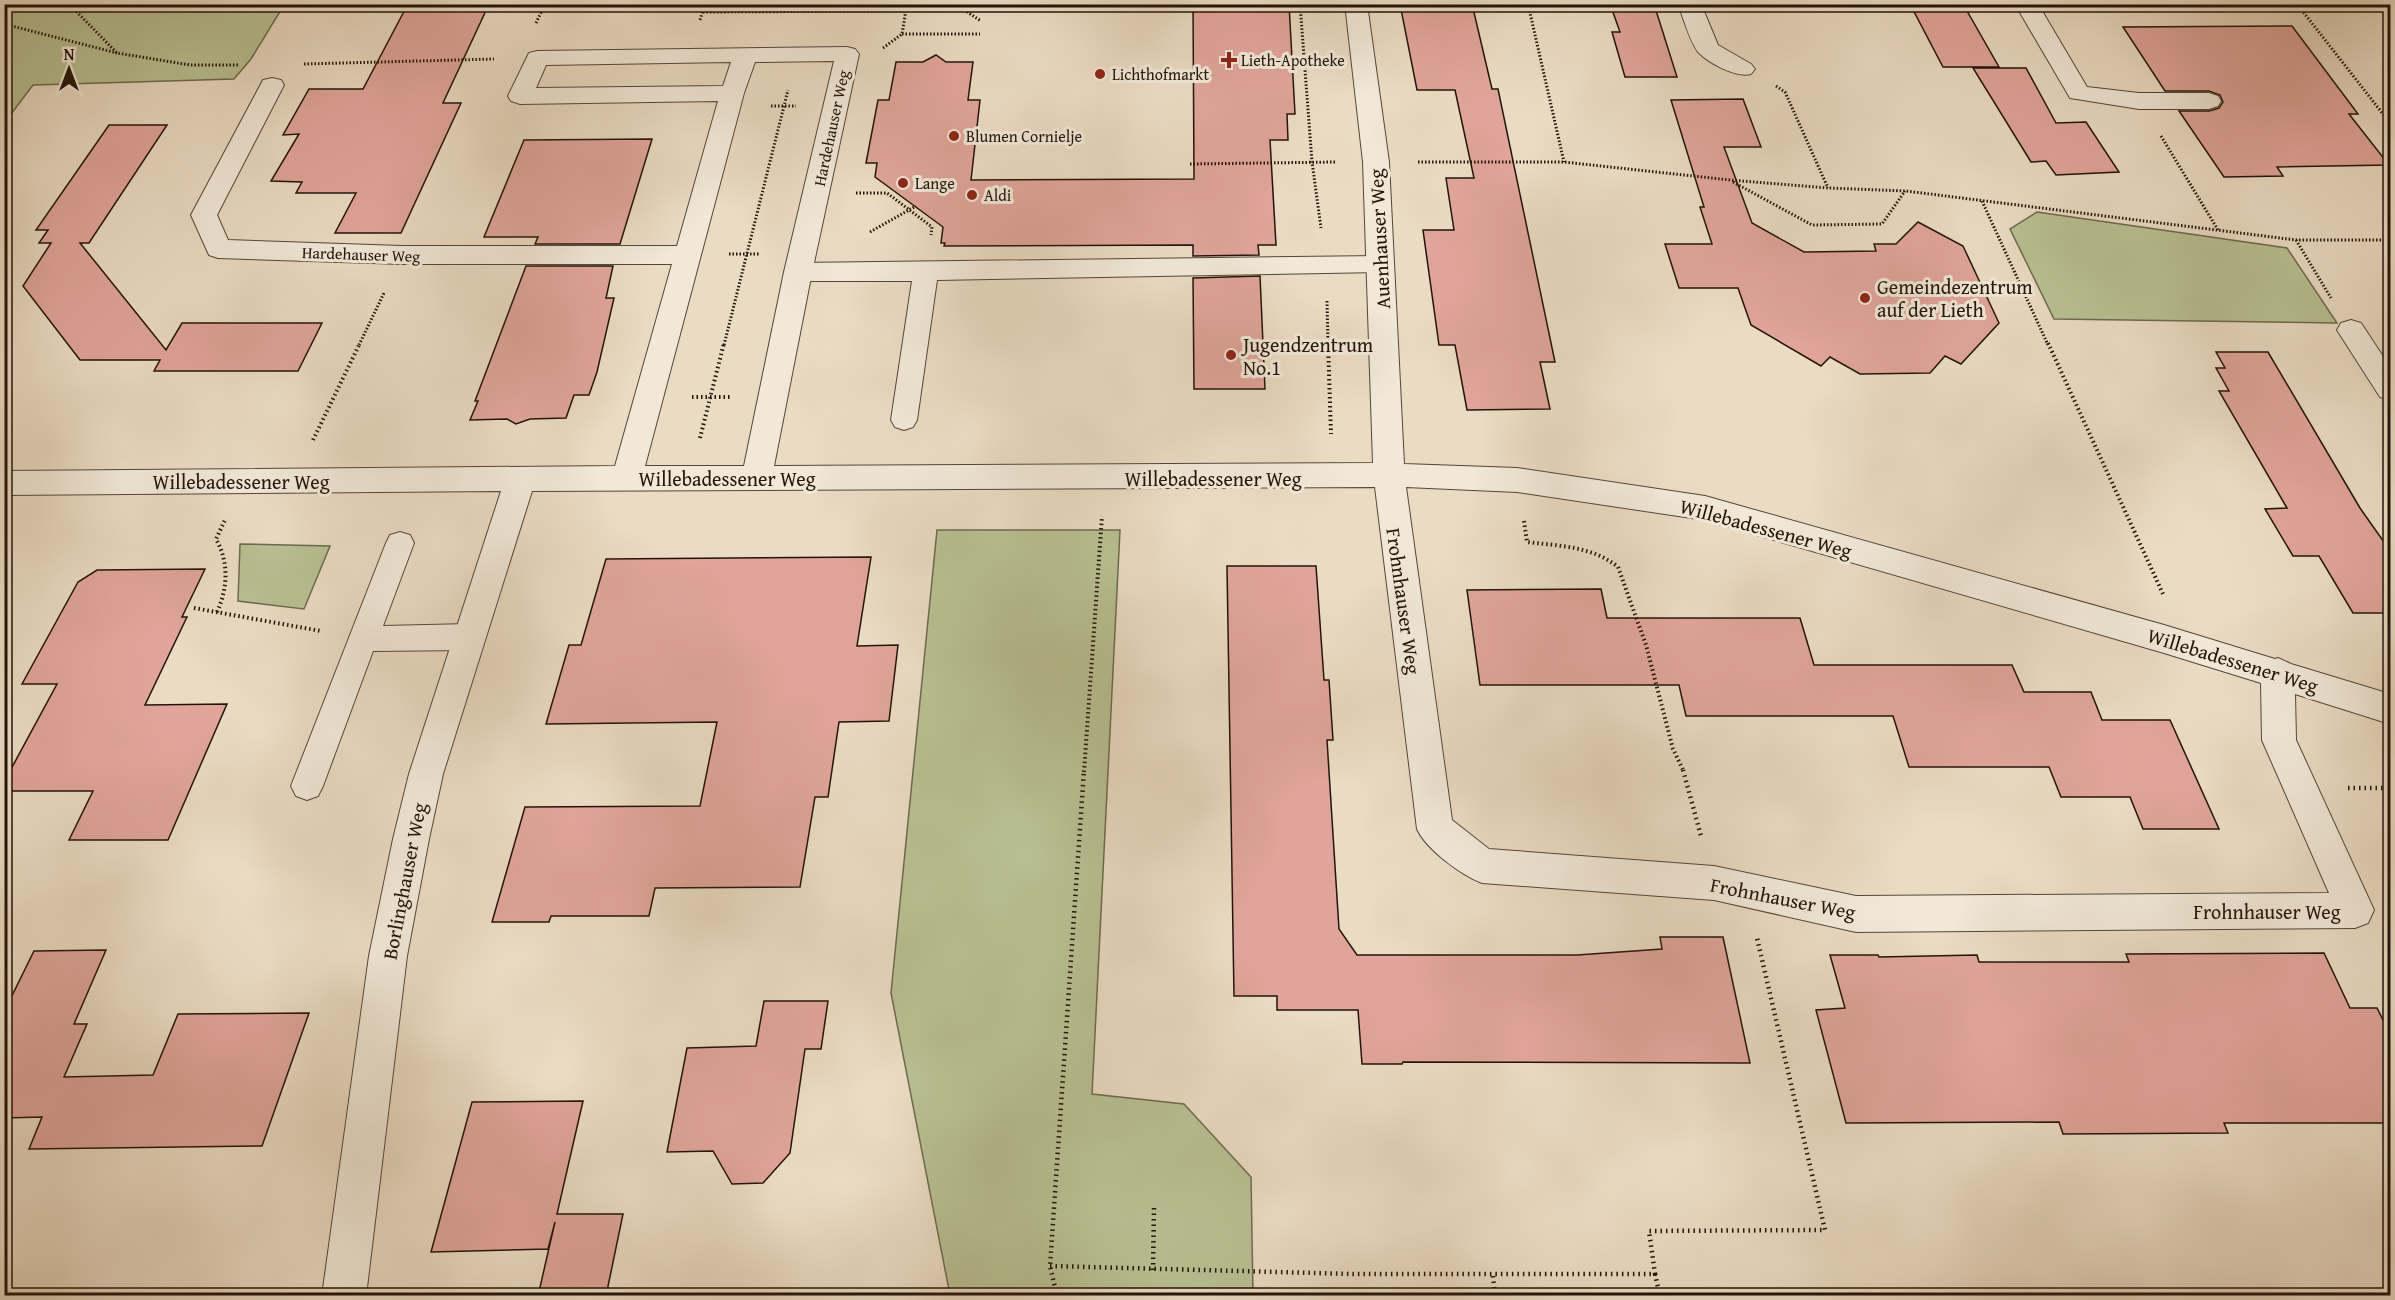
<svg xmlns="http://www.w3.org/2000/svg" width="2395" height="1300" viewBox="0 0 2395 1300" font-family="'Gentium Book Plus',serif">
	<rect width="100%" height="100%" fill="#eadbc3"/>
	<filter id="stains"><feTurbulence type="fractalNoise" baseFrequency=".00333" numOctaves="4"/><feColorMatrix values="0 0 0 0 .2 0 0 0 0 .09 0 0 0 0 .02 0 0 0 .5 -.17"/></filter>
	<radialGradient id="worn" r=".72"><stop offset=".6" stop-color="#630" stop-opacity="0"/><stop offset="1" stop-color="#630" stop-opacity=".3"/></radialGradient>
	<!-- green -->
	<path fill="#b8c093" stroke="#6d6a4e" stroke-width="1.5" d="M 5,4 L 284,4 L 284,5 L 251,59 L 234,79 L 33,85 L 5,122 Z
		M 2037,212 L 2287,248 L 2337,323 L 2054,319 L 2010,229 Z
		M 937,530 L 1120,530 L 1092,1094 L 1184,1104 L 1251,1177 L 1253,1295 L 950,1295 L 891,993 Z
		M 240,544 L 330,546 L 304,609 L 238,601 Z"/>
	<!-- building -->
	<path fill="#e0a49a" stroke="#221409" stroke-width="1.5" d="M 408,4 L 489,4 L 443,103 L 461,103 L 401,233 L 335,233 L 356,193 L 296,193 L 302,182 L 271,181 L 299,134 L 283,135 L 309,89 L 363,89 Z
		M 1193,4 L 1289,4 L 1295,114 L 1287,114 L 1288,140 L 1270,140 L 1276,245 L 1258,245 L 1259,255 L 1193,256 L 1193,245 L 944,246 L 945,243 L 941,243 L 943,227 L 875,177 L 877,163 L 866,163 L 878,100 L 889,100 L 896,62 L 923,62 L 936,55 L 946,62 L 973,62 L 968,100 L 980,100 L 971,180 L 1194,179 Z
		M 1400,4 L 1472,4 L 1492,89 L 1498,89 L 1555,362 L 1540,362 L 1550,409 L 1467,410 L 1455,345 L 1439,345 L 1423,230 L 1454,230 L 1446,178 L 1474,178 L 1455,90 L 1417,90 Z
		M 1610,4 L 1654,4 L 1677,77 L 1625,77 L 1612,32 L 1620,32 Z
		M 1910,4 L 1963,4 L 1999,67 L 1943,67 Z
		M 2292,26 L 2358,114 L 2349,114 L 2389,165 L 2277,167 L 2283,176 L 2224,177 L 2179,111 L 2209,111 L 2219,108 L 2223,102 L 2220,95 L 2209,91 L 2165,91 L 2123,27 Z
		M 1973,68 L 2026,68 L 2056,123 L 2086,122 L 2119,172 L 2056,175 L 2046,161 L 2031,162 Z
		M 1743,99 L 1761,147 L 1724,147 L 1752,223 L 1804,252 L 1876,251 L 1874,244 L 1896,244 L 1918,222 L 1963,246 L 1999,323 L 1961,364 L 1945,356 L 1930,373 L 1860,374 L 1830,357 L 1821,366 L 1751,325 L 1738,288 L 1679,288 L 1665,244 L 1712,244 L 1700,207 L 1704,207 L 1671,100 Z
		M 109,125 L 167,125 L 89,243 L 80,243 L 166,350 L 182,323 L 322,323 L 298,371 L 154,371 L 160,360 L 80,360 L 23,286 L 51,243 L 39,243 L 48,230 L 36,230 Z
		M 652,139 L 620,244 L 535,244 L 538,237 L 484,237 L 524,140 Z
		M 526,266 L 613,266 L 606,298 L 614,298 L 597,372 L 589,395 L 574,395 L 566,418 L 530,419 L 516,424 L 507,419 L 470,420 L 478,401 L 475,401 Z
		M 1260,276 L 1265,389 L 1194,389 L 1193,278 Z
		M 2216,352 L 2268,352 L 2360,508 L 2391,552 L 2391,613 L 2353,613 L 2319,556 L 2293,556 L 2265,509 L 2287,508 L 2219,391 L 2229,391 L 2216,368 L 2225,368 Z
		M 871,557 L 857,646 L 898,645 L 889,721 L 839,722 L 828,797 L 815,797 L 800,887 L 655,888 L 649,916 L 551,916 L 549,922 L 492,922 L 525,807 L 700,806 L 717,722 L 546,724 L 569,645 L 581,645 L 606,559 Z
		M 1227,566 L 1316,566 L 1324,680 L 1329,680 L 1333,740 L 1327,740 L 1339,929 L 1357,955 L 1577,955 L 1662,949 L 1660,937 L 1723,937 L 1750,1063 L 1403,1062 L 1402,1064 L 1362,1064 L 1358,1010 L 1277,1010 L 1277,996 L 1234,996 Z
		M 205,569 L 182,617 L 187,617 L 145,705 L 227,704 L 168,840 L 69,840 L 93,791 L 4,791 L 4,782 L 57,684 L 22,684 L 78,582 L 97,570 Z
		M 1601,589 L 1607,618 L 1800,618 L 1814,665 L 2012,665 L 2024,692 L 2091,692 L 2102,720 L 2170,720 L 2219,829 L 2143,829 L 2130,797 L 2061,797 L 2049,767 L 1909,767 L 1893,716 L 1686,716 L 1679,685 L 1480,685 L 1467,590 Z
		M 106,950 L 74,1024 L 87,1024 L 64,1077 L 153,1075 L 178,1014 L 309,1013 L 262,1146 L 29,1149 L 42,1117 L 4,1118 L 4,1012 L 34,951 Z
		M 2324,953 L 2350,1008 L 2377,1008 L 2391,1036 L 2391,1123 L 2224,1123 L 2228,1133 L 2063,1134 L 2059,1122 L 1846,1123 L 1816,1010 L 1845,1008 L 1830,955 L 1878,955 L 1879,957 L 1977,955 L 1979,962 L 2129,962 L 2126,954 Z
		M 764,1001 L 828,1001 L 821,1049 L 805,1049 L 790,1153 L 763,1183 L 732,1184 L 713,1151 L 667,1152 L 687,1048 L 756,1046 Z
		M 583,1101 L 557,1214 L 623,1214 L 606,1296 L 538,1296 L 555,1222 L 548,1249 L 431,1252 L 472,1102 Z"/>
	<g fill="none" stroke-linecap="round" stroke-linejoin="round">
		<!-- service casing -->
		<g stroke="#544638" stroke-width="2">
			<path id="service" d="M 1381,256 L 1390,258 L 1393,264 L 1390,270 L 1381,272 L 937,280 L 917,420 L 913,427 L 904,430 L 895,427 L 891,420 L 912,281 L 798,281 L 789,278 L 786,272 L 789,266 L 798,263 Z
				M 400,532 L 410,535 L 414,543 L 383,626 L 470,624 L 481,628 L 485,637 L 481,646 L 470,650 L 373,651 L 323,786 L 318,796 L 307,800 L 296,796 L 291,786 L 386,543 L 390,535 Z"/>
		</g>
		<!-- minor casing -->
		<g stroke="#544638" stroke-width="2">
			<path id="minor" d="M 1345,4 L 1367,4 L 1389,162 L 1404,464 L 1517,468 L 1705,496 L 2164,625 L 2275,659 L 2278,658 L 2291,664 L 2390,694 L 2390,724 L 2295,694 L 2296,740 L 2374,910 L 2368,923 L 2355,928 L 1856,932 L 1714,900 L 1482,883 C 1461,875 1426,849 1417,829 L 1375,487 L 532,491 L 443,774 L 429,839 L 407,956 L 366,1296 L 322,1296 L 369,956 L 393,839 L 409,774 L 501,491 L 4,495 L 4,471 L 615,466 L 672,264 L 402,264 L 218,258 L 209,255 L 191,215 L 263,80 L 272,78 L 281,80 L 284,85 L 217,215 L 228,240 L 402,246 L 677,246 L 718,101 L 520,104 L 511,101 L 508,96 L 529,53 L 537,51 L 847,47 L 855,49 L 859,54 L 812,272 L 774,466 L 1373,463 L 1363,162 ZM 834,61 L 784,272 L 744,466 L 645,466 L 744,93 L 755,62 ZM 731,62 L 723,86 L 536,88 L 546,65 ZM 1406,487 L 1517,492 L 1705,520 L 2164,653 L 2261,683 L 2262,740 L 2329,893 L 1856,896 L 1714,866 L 1489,849 L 1452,820 Z
				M 1678,4 L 1701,4 L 1718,45 L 1751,64 L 1755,69 L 1751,74 C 1737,78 1710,64 1699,53 C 1691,45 1683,17 1678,4 Z
				M 2015,4 L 2038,4 L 2087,87 L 2139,93 L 2209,93 L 2218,96 L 2221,101 L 2218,106 L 2209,109 L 2139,109 L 2070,98 Z
				M 2351,320 L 2361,323 L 2390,367 L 2390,400 L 2380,397 L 2337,330 L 2341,323 Z"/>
		</g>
		<!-- path-far2 -->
		<path stroke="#221409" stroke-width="3" stroke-dasharray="1.5 2" stroke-linecap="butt" d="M 69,4 L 117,53 L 190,65 L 239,65
			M 955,4 L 981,21
			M 1300,4 L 1312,162 L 1321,228
			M 1528,4 L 1564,162
			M 2297,4 L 2390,123
			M 703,12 L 906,11
			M 700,20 L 705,4
			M 536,23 L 545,4
			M 4,24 L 117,53
			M 902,34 L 980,34
			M 883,48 L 902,34 L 907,4
			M 304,64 L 494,59
			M 1776,86 L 1785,92 L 1828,188
			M 771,106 L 796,106
			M 2161,136 L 2218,230
			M 1418,162 L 1564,162 L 1730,180 L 1828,188 L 1906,191 L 2296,240 L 2390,240
			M 1190,164 L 1335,162
			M 1733,182 L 1812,225 L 1882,224 L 1905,191
			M 856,193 L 887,193 L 932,227 L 931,235
			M 1982,201 L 2048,345
			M 870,232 L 916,206
			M 2296,240 L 2331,298
			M 729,254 L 760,254
			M 1327,301 L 1328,345
			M 359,345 L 384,293
			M 724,345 L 788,90"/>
		<!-- path-far1 -->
		<path stroke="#221409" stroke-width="4" stroke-dasharray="1.5 3" stroke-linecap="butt" d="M 1328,343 L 1331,434
			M 2048,343 L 2163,594
			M 692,397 L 730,397
			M 700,438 L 724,343
			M 313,440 L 360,343
			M 1524,521 L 1527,542 C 1559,546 1592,546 1618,567 L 1646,645 L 1673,749 L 1684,772
			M 194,608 L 321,631
			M 217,612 C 228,588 229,562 216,539 L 225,520
			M 1084,772 L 1102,516"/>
		<!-- path -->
		<path stroke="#221409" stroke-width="4.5" stroke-dasharray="1.5 4" stroke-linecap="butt" d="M 1683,770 L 1701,836
			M 2348,788 L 2390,788
			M 1050,1266 L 1353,1274 L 1655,1274 L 1649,1231 L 1825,1230 L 1757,938
			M 1153,1270 L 1154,1207
			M 1655,1274 L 1660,1296
			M 1493,1276 L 1495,1296
			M 1057,1296 L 1050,1266 L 1084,770"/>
		<!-- service -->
		<use href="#service" fill="#f1e8d8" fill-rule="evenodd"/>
		<!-- minor -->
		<use href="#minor" fill="#f1e8d8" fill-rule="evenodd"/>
	</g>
	<!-- markers -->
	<g fill="#8f2418" stroke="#f1e8d8" stroke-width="2">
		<path d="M1226 51h6v6h6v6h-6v6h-6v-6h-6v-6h6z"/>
		<circle cx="1100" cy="74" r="6"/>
		<circle cx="954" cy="136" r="6"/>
		<circle cx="903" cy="183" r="6"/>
		<circle cx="972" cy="195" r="6"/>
		<circle cx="1865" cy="298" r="6"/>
		<circle cx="1231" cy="355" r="6"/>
	</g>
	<g text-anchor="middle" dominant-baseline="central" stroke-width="6" stroke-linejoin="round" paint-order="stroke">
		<!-- far-poi labels -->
		<g font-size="16" fill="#221409" stroke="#f1e8d8" text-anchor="start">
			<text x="1241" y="60">Lieth-Apotheke</text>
			<text x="1112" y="74">Lichthofmarkt</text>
			<text x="966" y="136">Blumen Cornielje</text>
			<text x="915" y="183">Lange</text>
			<text x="984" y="195">Aldi</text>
		</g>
		<!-- far-street labels -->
		<g font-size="16" fill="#221409" stroke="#f1e8d8">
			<text transform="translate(831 128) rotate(-78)">Hardehauser Weg</text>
			<text transform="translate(361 254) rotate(2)">Hardehauser Weg</text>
		</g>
		<!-- street labels -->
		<g font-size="20" fill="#221409" stroke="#f1e8d8">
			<text transform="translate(1379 239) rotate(-93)">Auenhauser Weg</text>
			<text x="727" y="478">Willebadessener Weg</text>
			<text x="1213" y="478">Willebadessener Weg</text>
			<text x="241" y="481">Willebadessener Weg</text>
			<text transform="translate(1766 528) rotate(15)">Willebadessener Weg</text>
			<text transform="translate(1404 601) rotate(82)">Frohnhauser Weg</text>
			<text transform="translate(2233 660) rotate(17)">Willebadessener Weg</text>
			<text transform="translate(404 881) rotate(-79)">Borlinghauser Weg</text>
			<text transform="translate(1783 898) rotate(11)">Frohnhauser Weg</text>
			<text x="2267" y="911">Frohnhauser Weg</text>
		</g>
		<!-- poi labels -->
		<g font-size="20" fill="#221409" stroke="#f1e8d8" text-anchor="start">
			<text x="1877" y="286">Gemeindezentrum<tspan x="1877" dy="23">auf der Lieth</tspan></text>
			<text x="1243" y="344">Jugendzentrum<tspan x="1243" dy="23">No.1</tspan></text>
		</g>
	</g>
	<!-- margin -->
	<rect width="2395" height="1300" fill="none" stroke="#eadbc3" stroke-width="24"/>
	<rect x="6" y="6" width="2383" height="1288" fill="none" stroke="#221409" stroke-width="3"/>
	<rect x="12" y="12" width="2371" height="1276" fill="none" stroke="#221409" stroke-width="1.5"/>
	<!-- north arrow -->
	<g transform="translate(69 69)" stroke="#f1e8d8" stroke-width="4.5" paint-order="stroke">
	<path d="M0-4.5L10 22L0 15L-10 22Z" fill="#221409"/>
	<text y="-9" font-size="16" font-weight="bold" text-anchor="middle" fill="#221409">N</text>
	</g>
	<rect width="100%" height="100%" filter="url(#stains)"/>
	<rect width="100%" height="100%" fill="url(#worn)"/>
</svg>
